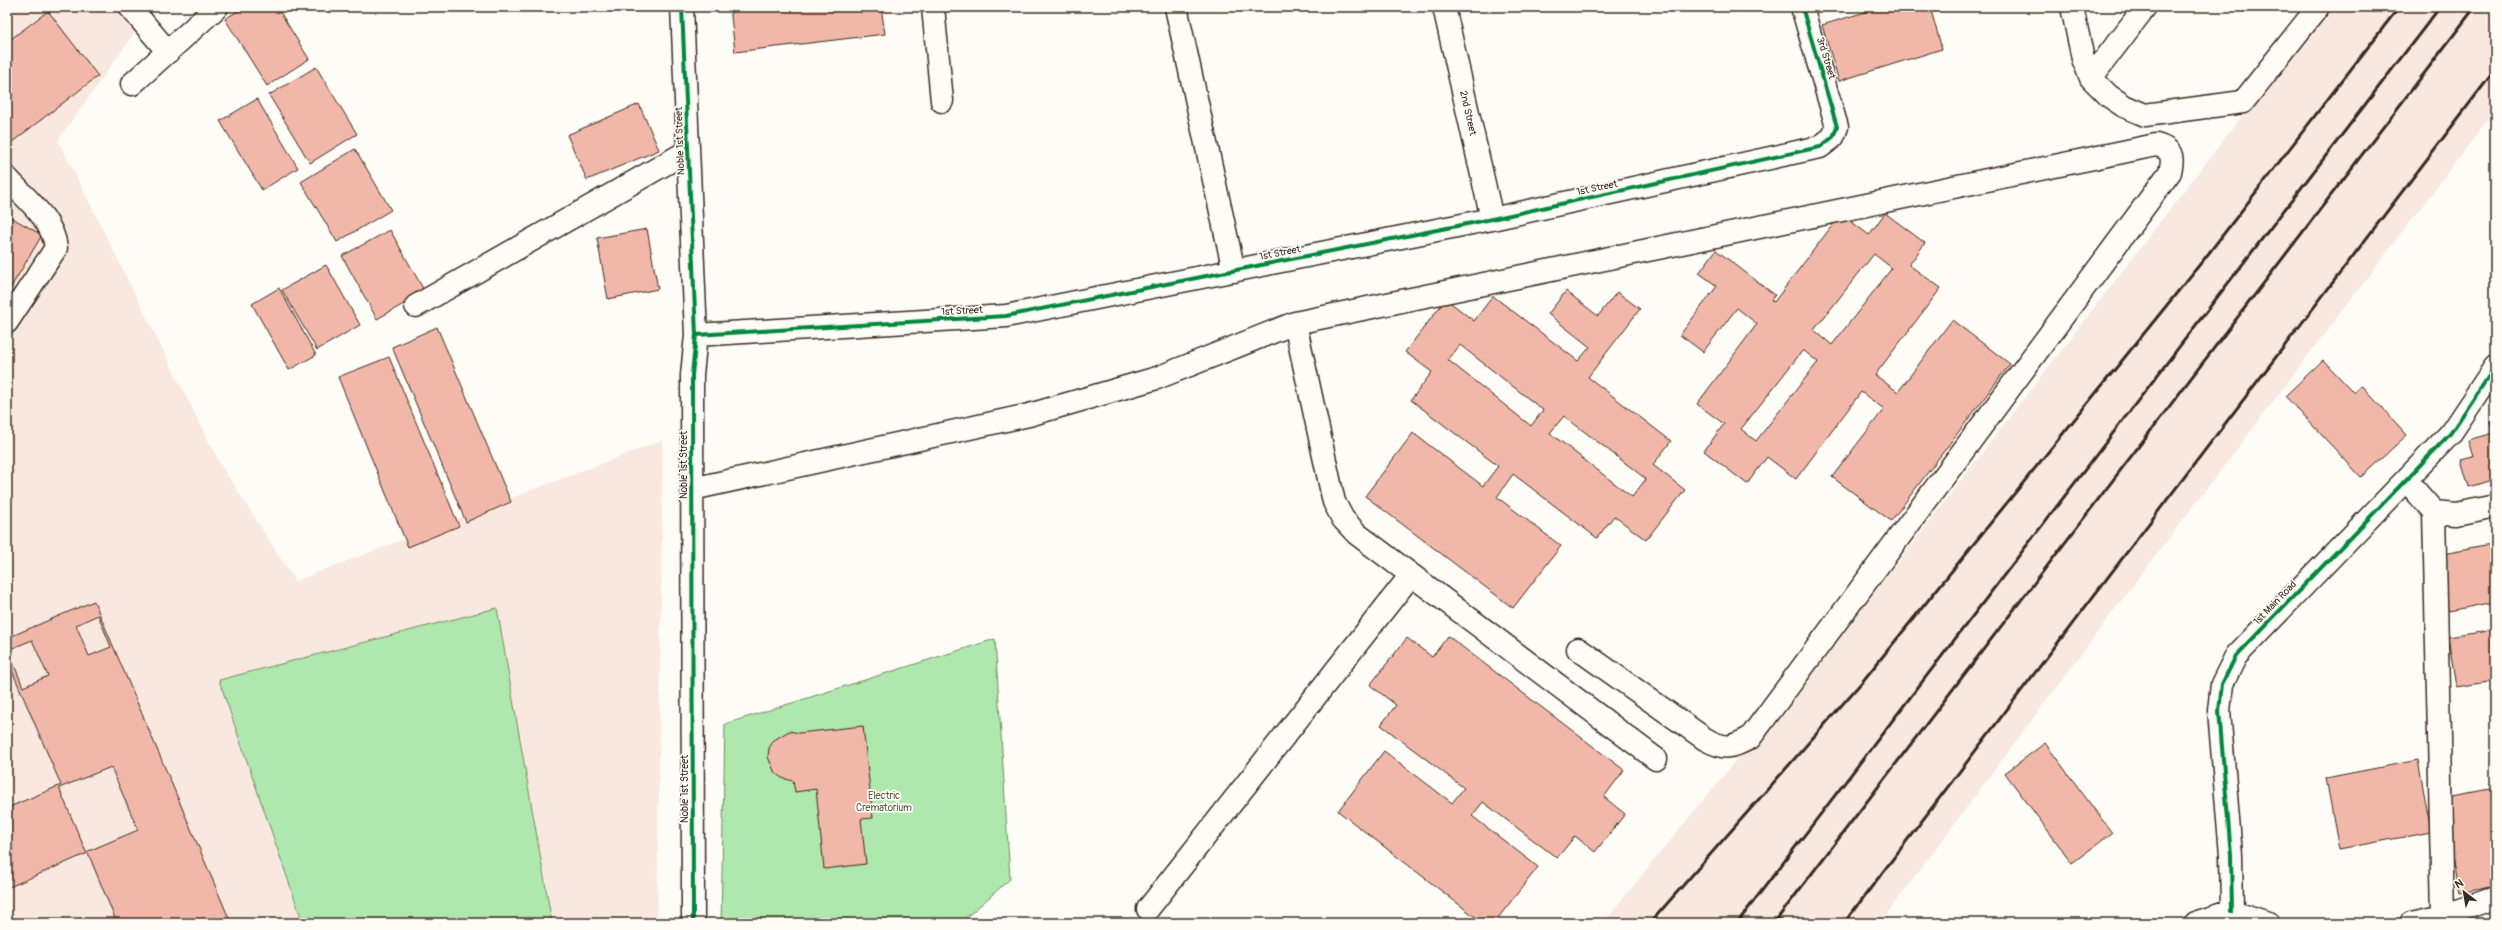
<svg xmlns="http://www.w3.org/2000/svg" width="2502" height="930" viewBox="0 0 2502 930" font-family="Pangolin,sans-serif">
	<rect width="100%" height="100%" fill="#fdfcf7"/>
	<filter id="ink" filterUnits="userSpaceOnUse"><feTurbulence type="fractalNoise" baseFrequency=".025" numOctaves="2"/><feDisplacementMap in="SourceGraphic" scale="8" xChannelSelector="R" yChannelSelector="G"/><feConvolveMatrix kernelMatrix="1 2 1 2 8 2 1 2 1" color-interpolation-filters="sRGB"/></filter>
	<g filter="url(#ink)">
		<!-- built -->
		<path fill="#f9e8e0" d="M 7,7 L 153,7 L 58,140 L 219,462 L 295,581 L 663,440 L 657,923 L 7,923 Z
			M 2326,7 L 2495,7 L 2495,110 L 2112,613 L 1880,923 L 1603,923 L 1901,558 Z"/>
		<!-- green -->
		<path fill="#afe8ac" stroke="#758965" d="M 497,608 L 552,923 L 303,923 L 219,680 Z
			M 995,639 L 1010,879 L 960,923 L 721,923 L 725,724 Z"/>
		<!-- building -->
		<path fill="#f1b8a9" stroke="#3b2a1e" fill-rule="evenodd" d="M 244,7 L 277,7 L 309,59 L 267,86 L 225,19 Z
			M 730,7 L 881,7 L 885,34 L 735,52 Z
			M 1882,7 L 1930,7 L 1942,49 L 1839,81 L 1822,25 Z
			M 48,11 L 98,76 L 7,146 L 7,42 Z
			M 316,67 L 357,134 L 310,163 L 269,95 Z
			M 257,99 L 298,168 L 262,190 L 220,121 Z
			M 639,104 L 659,150 L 587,180 L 567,135 Z
			M 355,149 L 391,210 L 337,242 L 301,182 Z
			M 1885,213 L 1925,243 L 1909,265 L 1941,288 L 1875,375 L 1898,392 L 1952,320 L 2010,364 L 1891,521 L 1832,477 L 1884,409 L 1861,392 L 1796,479 L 1767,457 L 1747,484 L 1704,451 L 1724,424 L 1697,404 L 1757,324 L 1737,308 L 1703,352 L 1680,335 L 1717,286 L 1699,273 L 1716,250 L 1775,295 L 1771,300 L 1774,302 L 1841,214 L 1869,235 ZM 1874,254 L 1892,268 L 1832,345 L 1814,330 ZM 1803,350 L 1818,362 L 1756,441 L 1741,429 Z
			M 7,215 L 42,235 L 7,294 Z
			M 647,229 L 658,289 L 608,299 L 597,238 Z
			M 390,230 L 425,292 L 377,319 L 342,256 Z
			M 326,265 L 360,325 L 317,350 L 282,290 Z
			M 279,288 L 316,355 L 289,370 L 252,304 Z
			M 1566,291 L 1598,316 L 1617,292 L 1640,309 L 1588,377 L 1671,441 L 1653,465 L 1685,490 L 1646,540 L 1614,516 L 1597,538 L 1513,474 L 1497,497 L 1561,546 L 1513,608 L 1365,496 L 1413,433 L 1483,486 L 1498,466 L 1411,400 L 1432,372 L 1405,352 L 1446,299 L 1474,321 L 1493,296 L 1578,361 L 1590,347 L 1548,314 ZM 1460,345 L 1543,410 L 1531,426 L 1448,360 ZM 1564,416 L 1646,479 L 1632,497 L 1550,433 Z
			M 437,327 L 511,502 L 466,522 L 392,347 Z
			M 389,357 L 459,526 L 408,547 L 338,377 Z
			M 2323,360 L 2354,393 L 2361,385 L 2407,435 L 2361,477 L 2285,396 Z
			M 2495,420 L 2495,479 L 2469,487 L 2461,460 L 2473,457 L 2468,440 L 2493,433 L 2490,422 Z
			M 2495,544 L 2495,602 L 2448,611 L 2438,555 Z
			M 94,601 L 231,923 L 117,923 L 88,853 L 7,888 L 7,808 L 61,785 L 7,659 L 7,638 ZM 98,615 L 111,647 L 89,656 L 76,625 ZM 32,640 L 48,676 L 23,687 L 8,650 ZM 111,767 L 138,830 L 86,852 L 59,788 Z
			M 2495,630 L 2495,681 L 2456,687 L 2448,637 Z
			M 1448,636 L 1624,770 L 1604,797 L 1625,814 L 1595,852 L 1575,836 L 1557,858 L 1483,802 L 1472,816 L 1538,867 L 1494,923 L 1483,923 L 1338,811 L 1384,751 L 1452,803 L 1464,788 L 1381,725 L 1396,705 L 1370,685 L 1407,638 L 1432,657 Z
			M 863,726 L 873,818 L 861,819 L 866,864 L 824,869 L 816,789 L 795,792 L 793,781 L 782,778 L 775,773 L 768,757 L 769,748 L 774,740 L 789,731 L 799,733 Z
			M 2045,743 L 2112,833 L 2072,863 L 2005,773 Z
			M 2418,760 L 2431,832 L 2339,849 L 2326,778 Z
			M 2495,788 L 2495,886 L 2460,893 L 2442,798 Z"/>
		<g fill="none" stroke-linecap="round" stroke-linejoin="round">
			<!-- minor casing -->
			<g stroke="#3b2a1e" stroke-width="25">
				<path id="minor" d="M 130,7 L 168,52
					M 682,7 L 696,335 L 692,375 L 693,923
					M 933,7 L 942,101
					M 1176,7 L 1234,271
					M 1444,7 L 1492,219
					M 2072,7 L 2083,59 L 2091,78 L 2109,96 L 2124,106 L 2145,115 L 2243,102 L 2318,7
					M 2091,78 L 2145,7
					M 132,84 L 217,7
					M 7,178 C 26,199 53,219 56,248 L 7,322
					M 416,306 L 688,151
					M 1295,323 L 1334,502 L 1343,519 L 1357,534 L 1656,759
					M 696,335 L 1006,316 L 1492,219 L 1820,147 L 1833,137 L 1837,127 L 1802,7
					M 2406,480 L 2434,512 L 2457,514 L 2495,506
					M 692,489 L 1029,415 L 1157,378 L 1295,323 L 2156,145 C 2172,149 2174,156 2170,172 L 1750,738 C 1730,748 1725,750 1705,739 L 1578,649
					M 2434,512 L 2443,916
					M 1148,909 L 1411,575
					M 2232,911 L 2231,855 L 2219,711 L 2222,684 L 2236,656 L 2450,434 L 2495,367
					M 2195,923 L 2232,911 L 2268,923
					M 2411,923 L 2443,916 L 2495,898"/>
			</g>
			<!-- minor -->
			<use href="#minor" stroke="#fdfcf7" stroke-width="22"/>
			<!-- rail -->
			<path stroke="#3b2a1e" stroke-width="3" d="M 1650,923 L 1862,682 L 2205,258 L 2399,7
				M 1737,923 L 2440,7
				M 1774,923 L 2475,7
				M 1844,923 L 2495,70"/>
			<!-- cycleway casing -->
			<g stroke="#fdfcf7" stroke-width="6">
				<path id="cycleway" d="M 682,7 L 696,335 L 692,375 L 693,923
					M 696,335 L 1006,316 L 1492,219 L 1820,147 L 1833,137 L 1837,127 L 1802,7
					M 2232,911 L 2231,855 L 2219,711 L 2222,684 L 2236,656 L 2450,434 L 2495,367"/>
			</g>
			<!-- cycleway -->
			<use href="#cycleway" stroke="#00873e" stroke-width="4"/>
		</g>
	</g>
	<g text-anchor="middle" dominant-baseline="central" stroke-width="3.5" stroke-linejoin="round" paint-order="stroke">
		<!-- street labels -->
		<g font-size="10" fill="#3b2a1e" stroke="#fdfcf7">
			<text transform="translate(1826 58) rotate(73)">3rd Street</text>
			<text transform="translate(1468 113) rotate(77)">2nd Street</text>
			<text transform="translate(680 141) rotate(-92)">Noble 1st Street</text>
			<text transform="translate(1597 188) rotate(-12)">1st Street</text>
			<text transform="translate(1280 253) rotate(-11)">1st Street</text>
			<text transform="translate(962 311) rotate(-3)">1st Street</text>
			<text transform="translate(684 465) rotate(-90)">Noble 1st Street</text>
			<text transform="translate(2275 603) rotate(-46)">1st Main Road</text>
			<text transform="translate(685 789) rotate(-90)">Noble 1st Street</text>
		</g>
		<!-- park labels -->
		<g font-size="10" fill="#585a42" stroke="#fdfcf7">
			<text x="884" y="796">Electric<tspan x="884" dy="12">Crematorium</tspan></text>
		</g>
	</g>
	<!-- margin -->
	<rect width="2502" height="930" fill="none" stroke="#fdfcf7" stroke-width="24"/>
	<rect x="12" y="12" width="2478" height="906" fill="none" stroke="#3b2a1e" stroke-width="1.5" filter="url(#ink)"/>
	<!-- north arrow -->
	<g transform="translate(2464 892) rotate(329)" stroke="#fdfcf7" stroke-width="3" paint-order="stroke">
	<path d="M0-3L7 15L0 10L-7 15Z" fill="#3b2a1e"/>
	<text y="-6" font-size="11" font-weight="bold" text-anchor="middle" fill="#3b2a1e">N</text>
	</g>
</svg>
